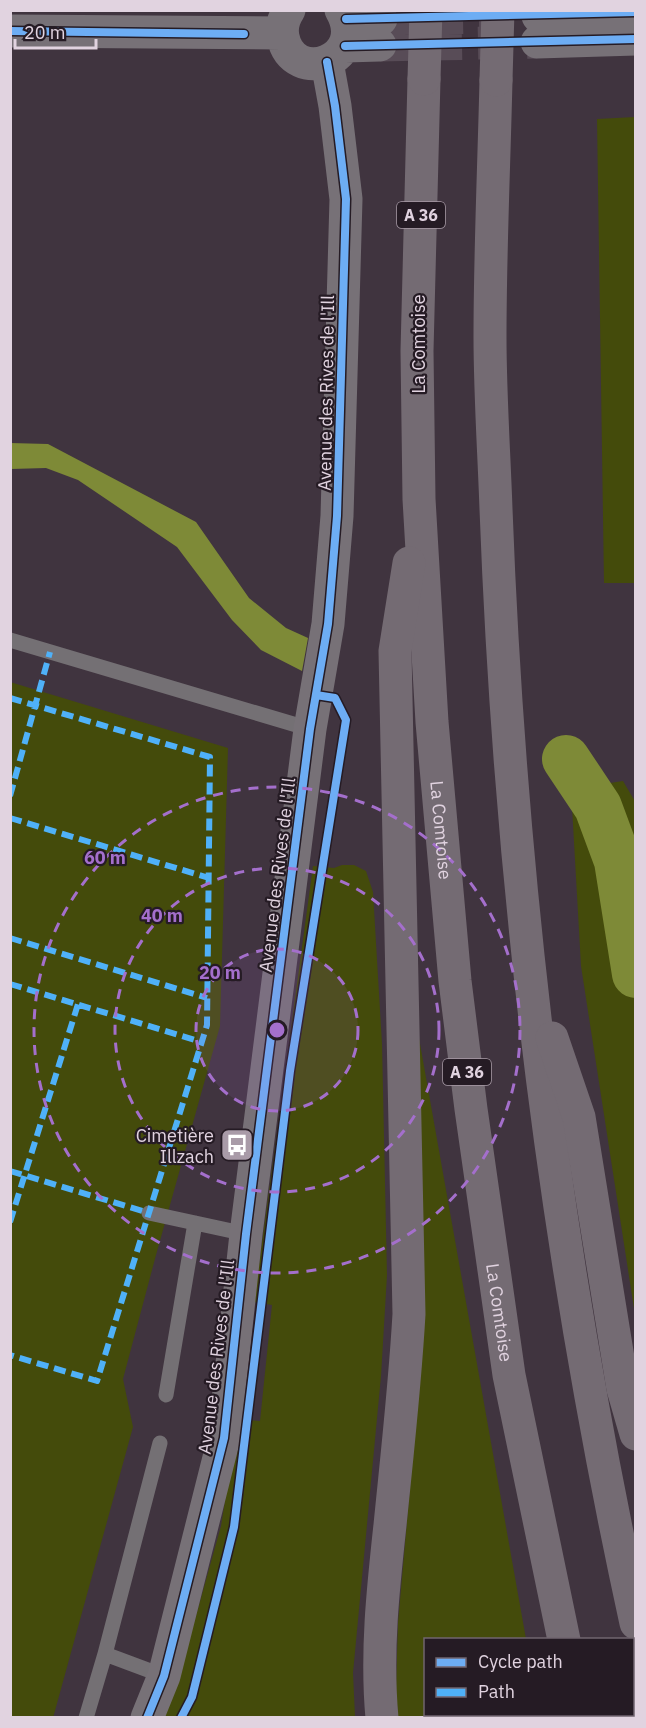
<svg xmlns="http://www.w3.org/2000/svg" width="646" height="1728" viewBox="0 0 646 1728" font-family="'IBM Plex Sans',sans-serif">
	<rect width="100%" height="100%" fill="#40343f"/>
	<!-- green -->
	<path fill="#444b0b" d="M 635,117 L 635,583 L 604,583 L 597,119 Z
		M 10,682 L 228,748 L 220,1026 L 156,1255 L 123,1379 L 133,1427 L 53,1718 L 10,1717 Z
		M 623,781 L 636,803 L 635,1315 L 581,966 L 571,789 Z
		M 342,865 L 354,865 L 366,871 L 373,892 L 382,1044 L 387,1275 L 381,1376 L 353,1673 L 355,1717 L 164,1718 L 176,1688 L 221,1526 L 238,1419 L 260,1421 L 272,1305 L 254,1302 L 313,866 L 334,868 Z
		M 417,1027 L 526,1639 L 426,1640 L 426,1714 L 539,1714 L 540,1717 L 398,1718 L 396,1689 L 398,1623 L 417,1408 Z"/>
	<!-- water -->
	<path fill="#7e8a37" d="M 10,443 L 48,444 L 196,522 L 249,598 L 286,628 L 308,638 L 302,671 L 261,650 L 232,620 L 177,547 L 78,480 L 46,468 L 11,469 Z"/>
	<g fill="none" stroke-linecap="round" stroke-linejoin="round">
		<!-- river -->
		<path stroke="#7e8a37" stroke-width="48" d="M 566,759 L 598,807 L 618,861 L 636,974"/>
		<!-- secondary-tunnel -->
		<path stroke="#584c57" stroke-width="33" stroke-dasharray="33 16" stroke-linecap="butt" d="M 381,19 L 538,16
			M 380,45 L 537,42"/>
		<!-- lane -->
		<path stroke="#747074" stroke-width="15" d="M 10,640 L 310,729
			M 149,1213 L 246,1234
			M 166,1395 L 195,1223
			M 105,1654 L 164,1676
			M 86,1718 L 105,1654 L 160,1443"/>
		<!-- secondary -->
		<path stroke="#777177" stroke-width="33" d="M 289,10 C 283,19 281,27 283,37 C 293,87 370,60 341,10
			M 538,16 L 636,12
			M 346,19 L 381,19
			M 10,31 L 282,33
			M 537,42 L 636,39
			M 345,46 L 380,45
			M 147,1718 L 164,1676 L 224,1438 L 246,1234 L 310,729 L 328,624 L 337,516 L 346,199 L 335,106 L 327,62"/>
		<!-- highway -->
		<g stroke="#746b73" stroke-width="33">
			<path id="s1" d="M 424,79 L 417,351 L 419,499 L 432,722 L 455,981 L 471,1109 L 509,1375 L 564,1640"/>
			<path d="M 496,80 C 494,165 490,251 490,337 C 490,394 494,452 496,509 C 510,884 556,1257 636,1623"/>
			<path d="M 552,1038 L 579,1117 L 623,1389 L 636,1434"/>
			<path d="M 580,1714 L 580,1718"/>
			<path d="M 382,1718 C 376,1653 383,1589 390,1525 C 397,1455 405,1385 409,1314 L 395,651 L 409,563"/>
		</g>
		<!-- highway-bridge -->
		<path stroke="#746b73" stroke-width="33" d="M 424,79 L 426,10
			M 496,80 L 498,10"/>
		<!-- quiet -->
		<path stroke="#4fb1f8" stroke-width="6" stroke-dasharray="12 6" stroke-linecap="butt" d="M 10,698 L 210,757 L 207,1025 L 97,1381 L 10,1355
			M 10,796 L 50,652
			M 10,818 L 209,878
			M 10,938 L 207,998
			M 10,984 L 202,1042
			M 10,1171 L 149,1213
			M 10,1222 L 78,1004"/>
		<!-- cycleway casing -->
		<g stroke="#251b24" stroke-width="11">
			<path id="cycleway" d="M 346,19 L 636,12
				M 10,31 L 244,34
				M 345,46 L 636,39
				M 147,1718 L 164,1676 L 224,1438 L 246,1234 L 310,729 L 328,624 L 337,516 L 346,199 L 335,106 L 327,62
				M 181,1718 L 192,1697 L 234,1527 L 290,1071 L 346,720 L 335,698 L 316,695"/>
		</g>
		<!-- cycleway -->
		<use href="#cycleway" stroke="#6dadf4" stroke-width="8"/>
	</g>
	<!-- distance rings -->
	<circle cx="277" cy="1030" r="81" fill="#a46fcc" fill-opacity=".12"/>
	<g fill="none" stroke="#a46fcc" stroke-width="3" stroke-dasharray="10 8">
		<circle cx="277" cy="1030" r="81"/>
		<circle cx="277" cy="1030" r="162"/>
		<circle cx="277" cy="1030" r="243"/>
	</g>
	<!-- icons -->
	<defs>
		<g id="bus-square" transform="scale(1.725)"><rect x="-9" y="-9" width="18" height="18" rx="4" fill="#a99ba8" stroke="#251b24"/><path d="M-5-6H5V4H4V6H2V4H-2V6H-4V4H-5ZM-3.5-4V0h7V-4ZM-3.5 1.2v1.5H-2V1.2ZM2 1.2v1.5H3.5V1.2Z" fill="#fff"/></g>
	</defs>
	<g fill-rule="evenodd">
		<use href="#bus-square" x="237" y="1145"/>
	</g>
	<g text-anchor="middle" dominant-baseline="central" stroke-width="4.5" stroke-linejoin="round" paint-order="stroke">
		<!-- shield labels -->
		<g fill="#251b24" stroke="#a99ca8" stroke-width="1.5">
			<rect x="397" y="202" width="48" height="26" rx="4.5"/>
			<rect x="443" y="1059" width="48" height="26" rx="4.5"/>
		</g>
		<g font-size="16" font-weight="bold" fill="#e1d3e0">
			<text x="421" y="215">A 36</text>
			<text x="467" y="1072">A 36</text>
		</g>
		<!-- street labels -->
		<g font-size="18" fill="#e1d3e0" stroke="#251b24">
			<text transform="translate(418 344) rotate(-90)">La Comtoise</text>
			<text transform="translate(326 393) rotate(-89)">Avenue des Rives de l'Ill</text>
			<text stroke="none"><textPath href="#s1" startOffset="752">La Comtoise</textPath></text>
			<text transform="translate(277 875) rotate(-83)">Avenue des Rives de l'Ill</text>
			<text stroke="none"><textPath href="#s1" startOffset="1238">La Comtoise</textPath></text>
			<text transform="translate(216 1357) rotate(-83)">Avenue des Rives de l'Ill</text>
		</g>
		<!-- poi labels -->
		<g font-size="18" fill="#e1d3e0" stroke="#251b24" text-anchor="end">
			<text x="214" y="1135">Cimetière<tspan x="214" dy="21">Illzach</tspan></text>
		</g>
	</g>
	<circle cx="277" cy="1030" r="9" fill="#a46fcc" stroke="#251b24" stroke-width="3"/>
	<g font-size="18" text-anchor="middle" font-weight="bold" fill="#a46fcc" stroke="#251b24" stroke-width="4.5" stroke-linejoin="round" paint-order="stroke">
		<text x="105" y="864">60 m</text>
		<text x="162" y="922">40 m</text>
		<text x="220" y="979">20 m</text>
	</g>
	<!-- border -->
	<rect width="646" height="1728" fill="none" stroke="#e1d3e0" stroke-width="24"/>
	<!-- legend -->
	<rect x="424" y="1638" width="210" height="78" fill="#251b24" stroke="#70656f" stroke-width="1.5"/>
	<rect x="436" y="1658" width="30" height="9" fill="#6dadf4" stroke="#70656f" stroke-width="1.5"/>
	<text x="478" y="1668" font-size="18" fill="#e1d3e0">Cycle path</text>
	<rect x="436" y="1688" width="30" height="9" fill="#4fb1f8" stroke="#70656f" stroke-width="1.5"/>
	<text x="478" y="1698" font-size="18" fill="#e1d3e0">Path</text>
	<!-- scale -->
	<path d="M15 39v9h81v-9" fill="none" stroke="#e1d3e0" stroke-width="3"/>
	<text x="24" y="39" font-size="18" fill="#e1d3e0" stroke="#251b24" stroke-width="4.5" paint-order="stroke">20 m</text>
</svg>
